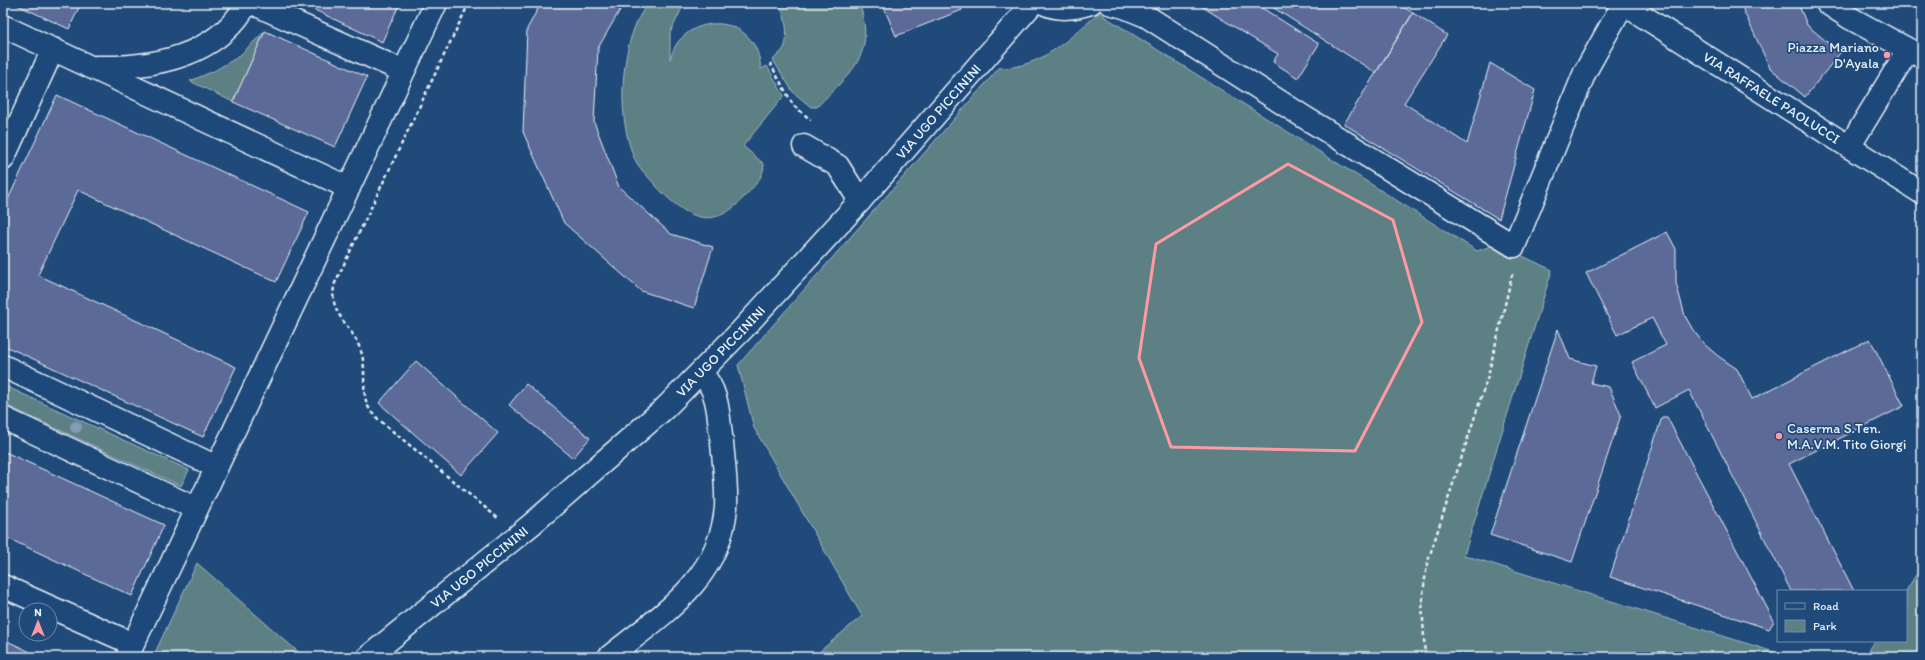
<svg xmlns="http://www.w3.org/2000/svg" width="1925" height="660" viewBox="0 0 1925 660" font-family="Itim,sans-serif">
	<rect width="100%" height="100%" fill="#1f4a7a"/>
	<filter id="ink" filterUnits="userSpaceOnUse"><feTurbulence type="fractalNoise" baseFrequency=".025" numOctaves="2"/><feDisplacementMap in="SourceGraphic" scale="8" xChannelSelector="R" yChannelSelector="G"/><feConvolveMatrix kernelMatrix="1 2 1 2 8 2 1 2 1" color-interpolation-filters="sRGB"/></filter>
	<g filter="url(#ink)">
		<!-- green -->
		<path fill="#5d8084" stroke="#a2b8be" d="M 648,3 L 681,3 L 683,6 L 670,33 L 670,59 C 672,54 674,47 678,42 C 696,19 735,16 753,43 C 758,51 760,60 761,69 L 767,66 L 784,96 L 743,146 L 764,164 C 764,178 753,187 744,197 C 712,234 684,216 656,186 C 648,176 637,167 633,155 C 616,113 620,39 648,3 Z
			M 781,3 L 858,3 L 860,5 C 876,58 850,72 817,107 L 811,107 L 793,92 L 773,60 C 776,56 782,52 784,48 C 789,39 786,15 780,7 Z
			M 1099,13 L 1477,251 L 1497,244 L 1552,270 L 1464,555 L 1790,657 L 813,657 L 862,616 L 754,428 L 738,365 L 999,68 C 1042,68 1068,39 1099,13 Z
			M 265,31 L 233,102 L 190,81 L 214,71 L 238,57 Z
			M 3,385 L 189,470 L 181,486 L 3,404 Z
			M 197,563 L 304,657 L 153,657 Z
			M 1922,565 L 1922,657 L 1865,657 L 1875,641 L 1906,641 L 1906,591 Z"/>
		<!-- building -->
		<path fill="#5c6b98" stroke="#e8f1f8" d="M 13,3 L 81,3 L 69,29 Z
			M 300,3 L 400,3 L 382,42 Z
			M 541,3 L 624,3 L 598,48 L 594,122 L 619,187 L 671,234 L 713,247 L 694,308 L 641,291 L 564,223 L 523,132 L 527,29 Z
			M 882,3 L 960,3 L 962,10 L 896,36 Z
			M 1196,3 L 1254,3 L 1319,44 L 1298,78 L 1273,62 L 1278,54 Z
			M 1266,3 L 1397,3 L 1413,13 L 1376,73 Z
			M 1740,3 L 1798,3 L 1807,25 L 1840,53 L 1805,97 L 1770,68 Z
			M 1413,13 L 1447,35 L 1404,103 L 1467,144 L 1490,63 L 1535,90 L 1499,219 L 1344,124 Z
			M 265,31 L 367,77 L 335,147 L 233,102 Z
			M 57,95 L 309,212 L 276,282 L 78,190 L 38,275 L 236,367 L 203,437 L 3,345 L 3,210 Z
			M 1667,232 L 1676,249 L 1676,283 L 1685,316 L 1693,330 L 1704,344 L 1718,356 L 1737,369 L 1752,399 L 1870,339 L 1904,406 L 1789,464 L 1854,591 L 1791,591 L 1689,390 L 1655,408 L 1632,362 L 1666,345 L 1652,318 L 1617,335 L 1586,273 Z
			M 1558,329 L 1570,359 L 1596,366 L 1591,383 L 1609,387 L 1621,415 L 1572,562 L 1490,535 Z
			M 416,361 L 498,433 L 461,475 L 379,403 Z
			M 526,384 L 590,438 L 573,458 L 509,405 Z
			M 1662,417 L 1667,417 L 1774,621 L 1769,629 L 1610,577 Z
			M 3,451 L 164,525 L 132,596 L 3,536 Z
			M 3,639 L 41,657 L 3,657 Z"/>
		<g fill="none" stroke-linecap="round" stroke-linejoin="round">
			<!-- minor casing -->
			<g stroke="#e8f1f8" stroke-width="25">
				<path id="minor" d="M 252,3 L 403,71
					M 1043,3 C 1059,11 1075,8 1091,3
					M 1109,3 L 1124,7 L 1146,16 L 1304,117 L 1514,246 L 1585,72 L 1623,4
					M 1827,3 L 1850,18 L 1922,57
					M 3,26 L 349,188
					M 96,67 C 152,68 217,57 247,3
					M 804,146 L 838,166 L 860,201
					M 1849,147 L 1908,50
					M 3,159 L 53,49
					M 3,366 L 217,467
					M 3,418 L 197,509
					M 3,586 L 133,644
					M 127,657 L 436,3
					M 609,657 C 661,615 720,580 726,507 C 727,485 724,465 722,443 C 718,418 720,392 701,373"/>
			</g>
			<!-- major casing -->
			<g stroke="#e8f1f8" stroke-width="25">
				<g id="major">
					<path id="s1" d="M 1622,3 L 1922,193"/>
					<path id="s2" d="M 368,657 L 532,524 L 665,408 L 741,331 L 860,201 L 1033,3"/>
				</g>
			</g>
			<!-- path -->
			<path stroke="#e8f1f8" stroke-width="2.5" stroke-dasharray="4 3" stroke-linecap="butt" d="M 469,3 L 335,283 C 327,312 349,322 359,346 C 368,366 361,387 367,404 C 369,410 374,414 378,419 L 499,519
				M 770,63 L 793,105 L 811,120
				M 1425,657 L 1422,601 L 1427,564 L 1488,376 L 1513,271"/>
			<!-- minor -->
			<use href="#minor" stroke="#1f4a7a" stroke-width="22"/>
			<!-- major -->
			<use href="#major" stroke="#1f4a7a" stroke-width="22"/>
		</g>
		<!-- trees -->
		<circle fill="#829cb6" cx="76" cy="427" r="6"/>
	</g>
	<!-- marked area -->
	<path fill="none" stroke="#ff9aa2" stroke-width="3" stroke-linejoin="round" d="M 1288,164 L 1393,220 L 1422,322 L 1355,451 L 1171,447 L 1139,358 L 1156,244 Z"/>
	<!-- markers -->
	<g fill="#ff9aa2" stroke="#1f4a7a" stroke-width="1.5">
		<circle cx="1887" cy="55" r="4"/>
		<circle cx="1779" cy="436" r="4"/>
	</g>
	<g text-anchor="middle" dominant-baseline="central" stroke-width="3.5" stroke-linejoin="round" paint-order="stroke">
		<!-- poi labels -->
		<g font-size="14" fill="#e8f1f8" stroke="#1f4a7a" text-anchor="end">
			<text x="1879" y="47">Piazza Mariano<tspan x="1879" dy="16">D'Ayala</tspan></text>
			<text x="1787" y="428" text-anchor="start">Caserma S.Ten.<tspan x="1787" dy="16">M.A.V.M. Tito Giorgi</tspan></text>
		</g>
		<!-- street labels -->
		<g font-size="14" fill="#e8f1f8" stroke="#1f4a7a">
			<text stroke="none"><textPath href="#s1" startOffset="177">VIA RAFFAELE PAOLUCCI</textPath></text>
			<text stroke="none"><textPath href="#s2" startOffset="791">VIA UGO PICCININI</textPath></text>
			<text stroke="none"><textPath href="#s2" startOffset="467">VIA UGO PICCININI</textPath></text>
			<text stroke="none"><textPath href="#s2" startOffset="143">VIA UGO PICCININI</textPath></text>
		</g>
	</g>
	<!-- margin -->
	<rect width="1925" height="660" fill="none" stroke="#1f4a7a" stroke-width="16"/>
	<rect x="8" y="8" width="1909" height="644" fill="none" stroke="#e8f1f8" stroke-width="1.5" filter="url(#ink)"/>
	<!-- legend -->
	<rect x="1777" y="590" width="130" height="52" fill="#1f4a7a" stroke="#6f8dac"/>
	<rect x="1785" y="603" width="20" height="6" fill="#1f4a7a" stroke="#6f8dac"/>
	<text x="1813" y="610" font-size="12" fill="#e8f1f8">Road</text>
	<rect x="1785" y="620" width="20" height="12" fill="#5d8084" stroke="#6f8dac"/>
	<text x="1813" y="630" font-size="12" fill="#e8f1f8">Park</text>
	<!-- north arrow -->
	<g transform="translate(38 622)"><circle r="19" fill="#1f4a7a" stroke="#6f8dac"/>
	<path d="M0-3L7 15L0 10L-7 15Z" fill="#ff9aa2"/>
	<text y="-6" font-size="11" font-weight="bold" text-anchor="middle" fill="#e8f1f8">N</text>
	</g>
</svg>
